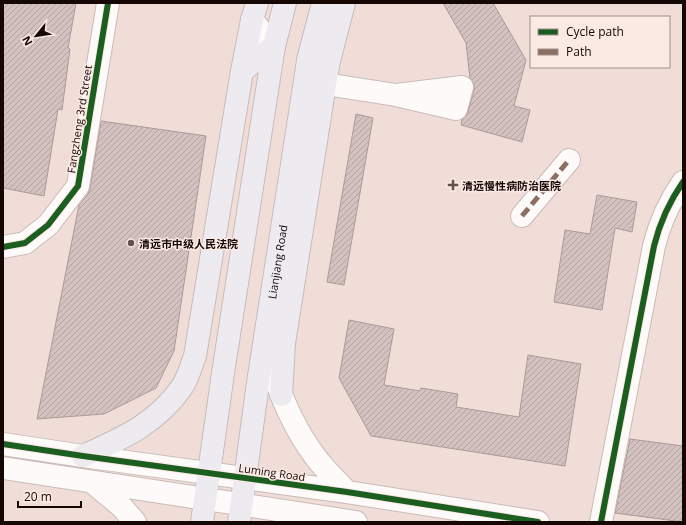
<svg xmlns="http://www.w3.org/2000/svg" width="686" height="525" viewBox="0 0 686 525" font-family="'Open Sans','Noto Sans SC',sans-serif">
	<defs>
		<pattern id="building-hatch" width="6" height="6" patternUnits="userSpaceOnUse"><rect width="6" height="6" fill="#d2c1bf"/><path d="M-1 1l2-2M0 6l6-6M5 7l2-2" fill="none" stroke="#b3a4a2"/></pattern>
	</defs>
	<rect width="100%" height="100%" fill="#f0ddd8"/>
	<!-- building -->
	<path fill="url(#building-hatch)" stroke="#aa9a98" d="M 3,3 L 76,3 L 68,48 L 70,49 L 62,110 L 58,109 L 44,196 L 3,188 Z
		M 443,3 L 493,3 L 526,60 L 514,106 L 530,110 L 522,142 L 461,125 L 462,119 L 468,112 L 474,90 L 474,85 L 470,78 L 466,43 Z
		M 356,114 L 373,118 L 344,285 L 327,282 Z
		M 101,121 L 206,136 L 174,351 L 156,388 L 104,414 L 37,419 L 79,205 L 88,194 L 90,188 Z
		M 597,195 L 637,202 L 632,232 L 615,228 L 602,310 L 554,302 L 565,230 L 590,234 Z
		M 349,320 L 394,329 L 384,385 L 420,391 L 421,388 L 458,394 L 456,407 L 519,417 L 528,355 L 581,364 L 565,466 L 371,436 L 339,378 Z
		M 630,439 L 683,446 L 683,522 L 615,513 Z"/>
	<g fill="none" stroke-linecap="round" stroke-linejoin="round">
		<!-- minor casing -->
		<g stroke="#cabbb7" stroke-width="24">
			<path id="minor" d="M 252,20 L 274,46
				M 306,81 L 396,95 L 456,109 L 462,87 L 396,95
				M 522,216 L 569,160
				M 3,247 L 25,243 L 48,225 L 78,186 L 108,3
				M 275,377 C 284,404 297,432 314,455 C 323,468 336,480 347,492
				M 3,444 L 83,456 L 347,492 L 538,522
				M 3,468 L 356,522
				M 92,482 L 121,506 L 135,522
				M 601,522 L 654,246 C 660,222 669,202 683,182"/>
		</g>
		<!-- major casing -->
		<g stroke="#c6bdba" stroke-width="24">
			<g id="major">
				<path d="M 242,71 L 252,20 L 257,3"/>
				<path d="M 281,395 L 284,343 L 325,84 L 329,61 L 344,3"/>
				<path d="M 83,456 C 123,438 156,424 182,387 C 188,378 191,366 195,356 L 242,71 L 274,46"/>
				<path d="M 202,522 L 223,373 L 274,46 L 285,3"/>
				<path id="s1" d="M 239,522 L 259,376 L 305,81 L 308,60 L 323,3"/>
			</g>
		</g>
		<!-- minor -->
		<use href="#minor" stroke="#fdfaf9" stroke-width="22"/>
		<!-- major -->
		<use href="#major" stroke="#edeaf0" stroke-width="22"/>
		<!-- quiet -->
		<path stroke="#8d6e63" stroke-width="5" stroke-dasharray="10 5" stroke-linecap="butt" d="M 522,216 L 569,160"/>
		<!-- cycleway casing -->
		<g stroke="#fbe9e4" stroke-width="8">
			<path id="cycleway" d="M 3,247 L 25,243 L 48,225 L 78,186 L 108,3
				M 3,444 L 83,456 L 347,492 L 538,522
				M 601,522 L 654,246 C 660,222 669,202 683,182"/>
		</g>
		<!-- cycleway -->
		<use href="#cycleway" stroke="#1b5e20" stroke-width="6"/>
	</g>
	<!-- markers -->
	<g fill="#62524e" stroke="#fbe9e4" stroke-width="1.5">
		<path d="M451 179h4v4h4v4h-4v4h-4v-4h-4v-4h4z"/>
		<circle cx="131" cy="243" r="4"/>
	</g>
	<g text-anchor="middle" dominant-baseline="central" stroke-width="3" stroke-linejoin="round" paint-order="stroke">
		<!-- street labels -->
		<g font-size="11" fill="#150704" stroke="#fbe9e4">
			<text transform="translate(79 119) rotate(-81)">Fangzheng 3rd Street</text>
			<text stroke="none"><textPath href="#s1" startOffset="263">Lianjiang Road</textPath></text>
			<text transform="translate(272 472) rotate(8)">Luming Road</text>
		</g>
		<!-- poi labels -->
		<g font-size="11" font-weight="bold" fill="#150704" stroke="#fbe9e4" text-anchor="start">
			<text x="462" y="185">清远慢性病防治医院</text>
			<text x="139" y="243">清远市中级人民法院</text>
		</g>
	</g>
	<!-- border -->
	<rect width="686" height="525" fill="none" stroke="#150704" stroke-width="8"/>
	<!-- legend -->
	<rect x="530" y="16" width="140" height="52" fill="#fbe9e4" stroke="#9f8f8a"/>
	<rect x="538" y="29" width="20" height="6" fill="#1b5e20" stroke="#9f8f8a"/>
	<text x="566" y="36" font-size="12" fill="#150704">Cycle path</text>
	<rect x="538" y="49" width="20" height="6" fill="#8d6e63" stroke="#9f8f8a"/>
	<text x="566" y="56" font-size="12" fill="#150704">Path</text>
	<!-- north arrow -->
	<g transform="translate(36 36) rotate(240)" stroke="#fbe9e4" stroke-width="3" paint-order="stroke">
	<path d="M0-3L7 15L0 10L-7 15Z" fill="#150704"/>
	<text y="-6" font-size="11" font-weight="bold" text-anchor="middle" fill="#150704">N</text>
	</g>
	<!-- scale -->
	<path d="M18 501v6h63v-6" fill="none" stroke="#150704" stroke-width="2"/>
	<text x="24" y="501" font-size="12" fill="#150704" stroke="#fbe9e4" stroke-width="3" paint-order="stroke">20 m</text>
</svg>
